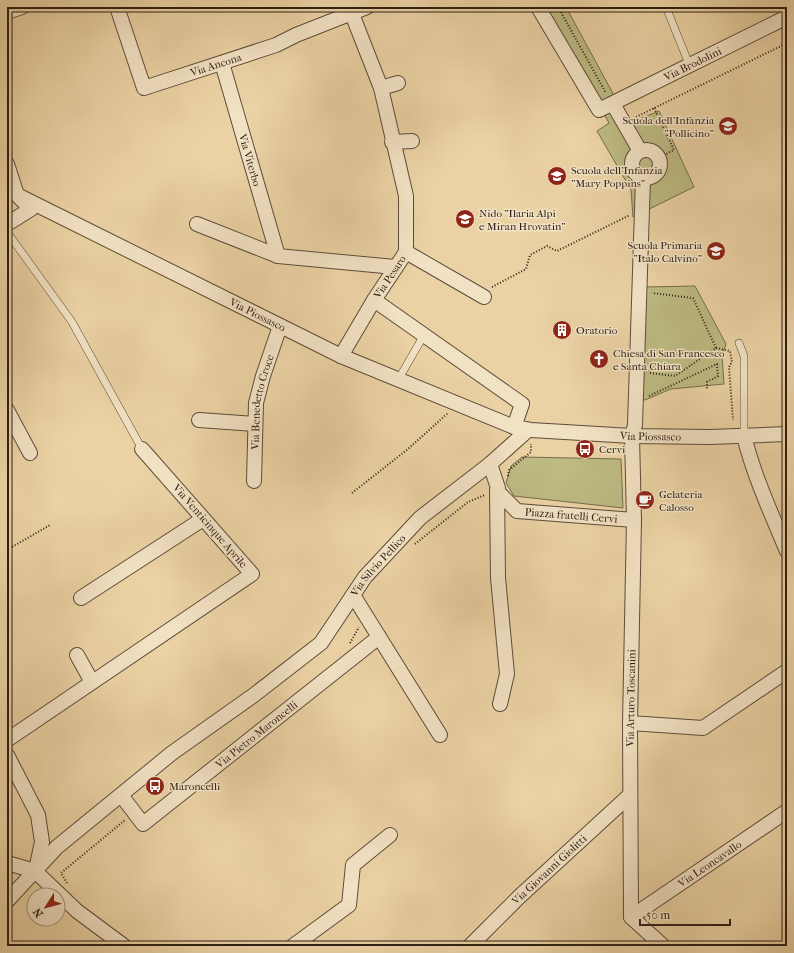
<svg xmlns="http://www.w3.org/2000/svg" width="794" height="953" viewBox="0 0 794 953" font-family="'IM FELL French Canon',serif">
	<rect width="100%" height="100%" fill="#ebd2a4"/>
	<filter id="stains"><feTurbulence type="fractalNoise" baseFrequency=".005" numOctaves="4"/><feColorMatrix values="0 0 0 0 .2 0 0 0 0 .09 0 0 0 0 .02 0 0 0 .5 -.17"/></filter>
	<radialGradient id="worn" r=".72"><stop offset=".6" stop-color="#630" stop-opacity="0"/><stop offset="1" stop-color="#630" stop-opacity=".3"/></radialGradient>
	<!-- green -->
	<path fill="#bdba82" stroke="#756c4c" d="M 544,7 L 566,7 L 629,123 L 659,111 L 694,187 L 633,217 L 631,190 L 597,131 L 609,123 Z
		M 695,286 L 726,344 L 722,356 L 724,384 L 671,389 L 645,400 L 639,398 L 645,287 Z
		M 522,457 L 621,459 L 623,508 L 514,496 L 506,483 L 511,466 Z"/>
	<g fill="none" stroke-linecap="round" stroke-linejoin="round">
		<!-- lane casing -->
		<g stroke="#5c4c3a" stroke-width="8">
			<path id="lane" d="M 666,7 L 689,64
				M 7,232 L 72,322 L 142,449
				M 739,343 L 744,356 L 744,436
				M 398,380 L 424,335"/>
		</g>
		<!-- street casing -->
		<g stroke="#5c4c3a" stroke-width="16">
			<g id="street">
				<path id="s1" d="M 117,7 L 144,88 L 276,45 L 296,35 L 367,7"/>
				<path id="s2" d="M 538,7 L 599,110 L 787,17"/>
				<path d="M 7,12 L 22,7"/>
				<path id="s3" d="M 222,63 L 278,256 L 395,267"/>
				<path d="M 381,88 L 398,83"/>
				<path d="M 613,104 L 640,151"/>
				<path d="M 392,142 L 412,141"/>
				<circle cx="646" cy="164" r="14"/>
				<path d="M 7,164 L 17,195 L 31,209 L 7,224"/>
				<path d="M 643,179 L 635,425 L 632,436 L 634,520 L 630,723 L 631,917 L 663,946"/>
				<path id="s4" d="M 7,190 L 341,356 L 514,427 L 531,430 L 632,436 L 710,437 L 787,434"/>
				<path d="M 197,224 L 278,256"/>
				<path d="M 406,252 L 484,297"/>
				<path d="M 374,300 L 522,404 L 514,427"/>
				<path id="s5" d="M 341,356 L 374,300 L 406,252 L 406,196 L 381,88 L 352,14"/>
				<path d="M 7,410 L 30,453"/>
				<path d="M 199,420 L 255,424"/>
				<path d="M 744,436 C 754,476 771,513 787,551"/>
				<path id="s6" d="M 490,464 L 498,488 L 497,491 L 517,511 L 634,520"/>
				<path id="s7" d="M 254,481 L 256,403 L 263,376 L 280,326"/>
				<path d="M 497,491 L 498,578 L 507,674 L 500,704"/>
				<path d="M 353,595 L 440,735"/>
				<path d="M 81,598 L 203,519"/>
				<path d="M 77,655 L 92,682"/>
				<path d="M 630,723 L 703,728 L 787,671"/>
				<path d="M 7,740 L 252,574 L 142,449"/>
				<path d="M 7,755 L 38,815 L 42,842 L 36,870"/>
				<path id="s8" d="M 121,795 L 143,824 L 379,637"/>
				<path d="M 7,863 L 35,871 L 77,911 L 124,946"/>
				<path id="s9" d="M 7,901 L 57,847 L 172,753 L 254,695 L 321,643 L 365,577 L 420,518 L 490,464 L 528,430"/>
				<path id="s10" d="M 631,917 L 787,811"/>
				<path d="M 293,946 L 349,905 L 353,865 L 390,835"/>
				<path id="s11" d="M 470,946 L 519,897 L 630,795"/>
			</g>
		</g>
		<!-- path -->
		<path stroke="#2d1f16" stroke-width="2" stroke-dasharray="1 2" stroke-linecap="butt" d="M 558,7 L 606,93
			M 654,108 L 674,150 L 658,158
			M 636,117 L 787,43
			M 492,287 L 526,269 L 530,255 L 547,246 L 557,251 L 630,215
			M 716,348 L 730,351 L 732,362 L 729,367 L 733,420
			M 650,373 L 675,376 L 716,348 L 693,298 L 652,293
			M 649,396 L 717,364 L 718,376 L 707,382 L 707,390
			M 508,476 L 509,470 L 531,452 L 531,444
			M 352,493 L 408,449 L 448,413
			M 415,544 L 468,502 L 485,495
			M 7,550 L 50,525
			M 350,643 L 359,627
			M 67,883 L 61,873 L 125,820"/>
		<!-- lane -->
		<use href="#lane" stroke="#f2e2c4" stroke-width="7"/>
		<!-- street -->
		<use href="#street" stroke="#f2e2c4" stroke-width="14"/>
	</g>
	<!-- icons -->
	<defs>
		<g id="school-disc" transform="scale(1)"><circle r="9.5" fill="#8f2418" stroke="#f2e2c4"/><path d="M0-5L7-2L0 1L-7-2ZM-4 1L0 2.5L4 1V4Q0 6-4 4Z" fill="#fff"/></g>
		<g id="building-disc" transform="scale(1)"><circle r="9.5" fill="#8f2418" stroke="#f2e2c4"/><path d="M-4-6H4V6H1V3H-1V6H-4ZM-2.5-4.3h1.7v1.8h-1.7ZM.8-4.3h1.7v1.8H.8ZM-2.5-1h1.7V.8h-1.7ZM.8-1h1.7V.8H.8Z" fill="#fff"/></g>
		<g id="church-disc" transform="scale(1)"><circle r="9.5" fill="#8f2418" stroke="#f2e2c4"/><path d="M-1.2-6h2.4v3.5h3.3v2.4h-3.3V6h-2.4V-.1h-3.3v-2.4h3.3Z" fill="#fff"/></g>
		<g id="bus-disc" transform="scale(1)"><circle r="9.5" fill="#8f2418" stroke="#f2e2c4"/><path d="M-5-6H5V4H4V6H2V4H-2V6H-4V4H-5ZM-3.5-4V0h7V-4ZM-3.5 1.2v1.5H-2V1.2ZM2 1.2v1.5H3.5V1.2Z" fill="#fff"/></g>
		<g id="cafe-disc" transform="scale(1)"><circle r="9.5" fill="#8f2418" stroke="#f2e2c4"/><path d="M-5.5-4.5H6V0H3Q3 3.5 0 3.5H-2.5Q-5.5 3.5-5.5 0ZM3-3.2v2h1.7v-2ZM-6 4.5H4V6H-6Z" fill="#fff"/></g>
	</defs>
	<g fill-rule="evenodd">
		<use href="#school-disc" x="728" y="126"/>
		<use href="#school-disc" x="557" y="176"/>
		<use href="#school-disc" x="465" y="219"/>
		<use href="#school-disc" x="716" y="251"/>
		<use href="#building-disc" x="562" y="330"/>
		<use href="#church-disc" x="599" y="359"/>
		<use href="#bus-disc" x="585" y="449"/>
		<use href="#cafe-disc" x="645" y="500"/>
		<use href="#bus-disc" x="155" y="786"/>
	</g>
	<g text-anchor="middle" dominant-baseline="central" stroke-width="3" stroke-linejoin="round" paint-order="stroke">
		<!-- street labels -->
		<g font-size="11" fill="#2d1f16" stroke="#f2e2c4">
			<text stroke="none"><textPath href="#s2" startOffset="224">Via Brodolini</textPath></text>
			<text stroke="none"><textPath href="#s1" startOffset="161">Via Ancona</textPath></text>
			<text stroke="none"><textPath href="#s3" startOffset="101">Via Viterbo</textPath></text>
			<text stroke="none"><textPath href="#s5" startOffset="93">Via Pesaro</textPath></text>
			<text stroke="none"><textPath href="#s4" startOffset="280">Via Piossasco</textPath></text>
			<text stroke="none"><textPath href="#s7" startOffset="80">Via Benedetto Croce</textPath></text>
			<text stroke="none"><textPath href="#s4" startOffset="697">Via Piossasco</textPath></text>
			<text stroke="none"><textPath href="#s6" startOffset="111">Piazza fratelli Cervi</textPath></text>
			<text transform="translate(210 526) rotate(49)">Via Venticinque Aprile</text>
			<text stroke="none"><textPath href="#s9" startOffset="504">Via Silvio Pellico</textPath></text>
			<text transform="translate(631 698) rotate(-89)">Via Arturo Toscanini</text>
			<text stroke="none"><textPath href="#s8" startOffset="181">Via Pietro Maroncelli</textPath></text>
			<text stroke="none"><textPath href="#s10" startOffset="95">Via Leoncavallo</textPath></text>
			<text stroke="none"><textPath href="#s11" startOffset="110">Via Giovanni Giolitti</textPath></text>
		</g>
		<!-- poi labels -->
		<g font-size="11" fill="#2d1f16" stroke="#f2e2c4" text-anchor="start">
			<text x="714" y="120" text-anchor="end">Scuola dell'Infanzia<tspan x="714" dy="13">"Pollicino"</tspan></text>
			<text x="571" y="170">Scuola dell'Infanzia<tspan x="571" dy="13">"Mary Poppins"</tspan></text>
			<text x="479" y="213">Nido "Ilaria Alpi<tspan x="479" dy="13">e Miran Hrovatin"</tspan></text>
			<text x="702" y="245" text-anchor="end">Scuola Primaria<tspan x="702" dy="13">"Italo Calvino"</tspan></text>
			<text x="576" y="330">Oratorio</text>
			<text x="613" y="353">Chiesa di San Francesco<tspan x="613" dy="13">e Santa Chiara</tspan></text>
			<text x="599" y="449">Cervi</text>
			<text x="659" y="494">Gelateria<tspan x="659" dy="13">Calosso</tspan></text>
			<text x="169" y="786">Maroncelli</text>
		</g>
	</g>
	<!-- margin -->
	<rect width="794" height="953" fill="none" stroke="#ebd2a4" stroke-width="24"/>
	<rect x="8" y="8" width="778" height="937" fill="none" stroke="#2d1f16" stroke-width="2"/>
	<rect x="12" y="12" width="770" height="929" fill="none" stroke="#2d1f16"/>
	<!-- north arrow -->
	<g transform="translate(46 907) rotate(234)"><circle r="19" fill="#f2e2c4" stroke="#a3947e"/>
	<path d="M0-3L7 15L0 10L-7 15Z" fill="#8f2418"/>
	<text y="-6" font-size="11" font-weight="bold" text-anchor="middle" fill="#2d1f16">N</text>
	</g>
	<!-- scale -->
	<path d="M640 919v6h90v-6" fill="none" stroke="#2d1f16" stroke-width="2"/>
	<text x="646" y="919" font-size="12" fill="#2d1f16" stroke="#f2e2c4" stroke-width="3" paint-order="stroke">50 m</text>
	<rect width="100%" height="100%" filter="url(#stains)"/>
	<rect width="100%" height="100%" fill="url(#worn)"/>
</svg>
